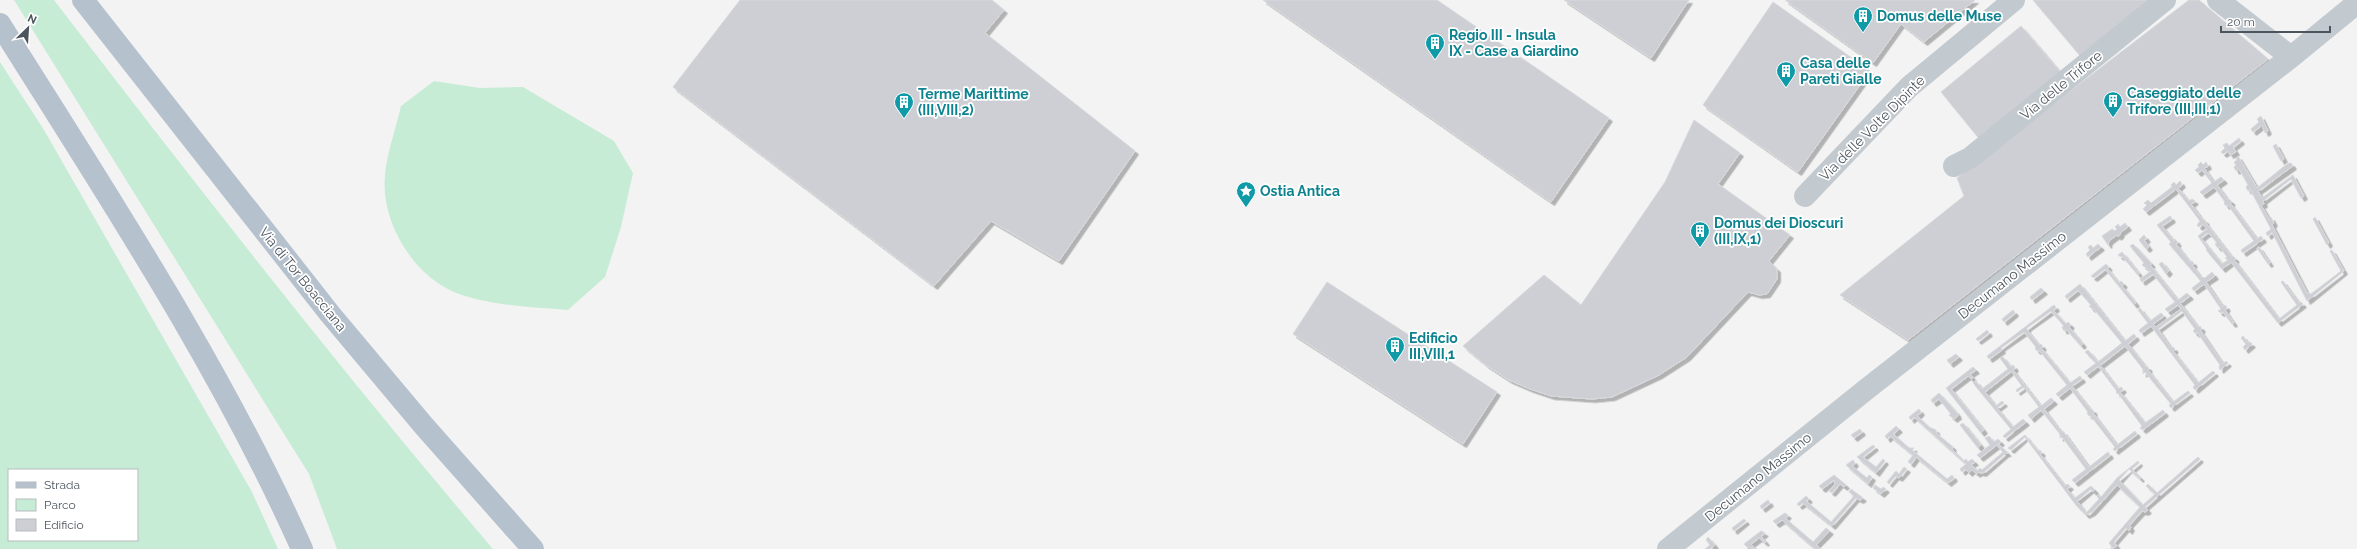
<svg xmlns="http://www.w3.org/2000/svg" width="2357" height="549" viewBox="0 0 2357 549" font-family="Raleway,sans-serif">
	<defs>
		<filter id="shadow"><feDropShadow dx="3.5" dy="3.5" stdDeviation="0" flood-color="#0004"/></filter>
	</defs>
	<rect width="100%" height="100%" fill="#f4f3f3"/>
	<!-- green -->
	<path fill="#c7ecd6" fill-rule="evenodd" d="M 14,0 L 54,0 C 197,186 341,371 493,549 L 337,549 L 309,474 Z
		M 0,62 L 44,130 L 252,492 L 278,549 L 0,549 ZM 9,470 L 137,470 L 137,540 L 9,540 Z
		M 434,81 L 480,88 L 523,87 L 614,141 L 633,173 L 621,227 L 605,277 L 568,310 C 532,307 493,306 459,294 C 414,278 380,222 385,175 C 387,152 396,128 401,106 Z"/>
	<!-- building -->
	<path fill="#cdcfd4" stroke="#d7d9dd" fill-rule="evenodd" filter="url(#shadow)" d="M 740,0 L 992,0 L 1004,10 L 985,33 L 1135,151 L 1059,261 L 991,221 L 934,286 L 673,87 Z
		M 1263,0 L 1437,0 L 1609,118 L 1551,202 Z
		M 1564,0 L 1689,0 L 1651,58 Z
		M 1785,0 L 1975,0 L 1924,42 L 1901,24 L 1873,63 Z
		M 2033,0 L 2154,0 L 2082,58 Z
		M 2189,0 L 2199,0 L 2268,59 L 1908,340 L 1840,295 L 1964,196 L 1957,178 Z
		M 1773,2 L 1870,71 L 1798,172 L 1703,105 Z
		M 2021,26 L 2062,74 L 1981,141 L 1941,92 Z
		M 2261,116 L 2268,131 L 2265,133 L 2262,125 L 2253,132 L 2251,129 L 2259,122 L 2257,119 Z
		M 1694,120 L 1740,153 L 1718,184 L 1790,235 L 1769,261 L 1777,269 L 1777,279 L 1767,294 L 1759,295 L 1748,292 L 1687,357 L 1659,375 L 1612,397 L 1592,399 L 1551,396 L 1530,389 L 1509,380 L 1486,365 L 1463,346 L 1544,275 L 1581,305 L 1665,182 Z
		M 2239,138 L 2241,141 L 2233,147 L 2236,152 L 2230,155 L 2228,151 L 2223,154 L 2221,152 L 2225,148 L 2223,145 L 2227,143 L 2229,146 Z
		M 2276,144 L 2284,159 L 2281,161 L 2273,146 Z
		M 2238,156 L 2257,188 L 2287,164 L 2291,163 L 2293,166 L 2258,191 L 2262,198 L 2293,175 L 2304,196 L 2301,198 L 2291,179 L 2263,201 L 2264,204 L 2261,205 L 2269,219 L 2271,217 L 2274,223 L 2272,225 L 2307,293 L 2311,294 L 2341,271 L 2330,251 L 2332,250 L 2344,271 L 2307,301 L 2272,232 L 2268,236 L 2266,233 L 2271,229 L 2250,189 L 2248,191 L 2246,187 L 2248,185 L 2239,169 L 2236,171 L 2234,167 L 2236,165 L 2234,162 L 2237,160 L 2236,158 Z
		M 2201,162 L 2203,165 L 2206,162 L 2208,166 L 2204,168 L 2214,182 L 2221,177 L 2224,180 L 2217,185 L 2228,200 L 2229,199 L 2232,202 L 2230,203 L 2257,239 L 2261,236 L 2263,239 L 2243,253 L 2241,250 L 2254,241 L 2228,205 L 2226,206 L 2224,203 L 2225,202 L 2214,187 L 2203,195 L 2200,192 L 2212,183 L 2202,170 L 2198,173 L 2195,170 L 2199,167 L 2198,165 Z
		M 2180,181 L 2182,184 L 2178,188 L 2189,201 L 2192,199 L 2195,201 L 2191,204 L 2202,219 L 2206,221 L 2205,222 L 2232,257 L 2233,256 L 2236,259 L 2234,260 L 2279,319 L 2297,305 L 2281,282 L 2283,281 L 2299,303 L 2301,302 L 2303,304 L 2278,323 L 2231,262 L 2222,269 L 2206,250 L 2207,249 L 2198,236 L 2207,229 L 2203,224 L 2199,227 L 2197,225 L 2200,221 L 2176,189 L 2146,212 L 2143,209 L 2147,205 L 2144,203 L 2148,200 L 2151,203 L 2172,187 L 2171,185 L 2174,182 L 2176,185 ZM 2207,233 L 2210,234 L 2217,243 L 2215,244 L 2218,248 L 2220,247 L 2227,257 L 2225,258 L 2228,260 L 2222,264 L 2201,238 Z
		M 2170,216 L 2172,219 L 2162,226 L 2174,241 L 2175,239 L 2178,243 L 2176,244 L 2190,262 L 2192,261 L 2194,264 L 2192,265 L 2201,277 L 2205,278 L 2212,272 L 2215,276 L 2206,282 L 2223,307 L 2225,305 L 2227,308 L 2225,310 L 2234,323 L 2232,324 L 2223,312 L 2221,313 L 2218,311 L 2221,309 L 2204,284 L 2194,291 L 2192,288 L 2201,281 L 2169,244 L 2171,242 L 2157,225 Z
		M 2315,217 L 2329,243 L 2327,245 L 2313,219 Z
		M 2125,223 L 2128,227 L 2120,233 L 2121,234 L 2118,237 L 2117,235 L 2109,241 L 2108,245 L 2102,236 L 2112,229 L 2115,231 L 2117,229 L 2115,227 L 2118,224 L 2120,227 Z
		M 2144,235 L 2147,239 L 2144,240 L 2149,247 L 2146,249 L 2139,240 Z
		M 2098,244 L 2101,247 L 2088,257 L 2086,254 L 2090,250 L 2088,247 L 2091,245 L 2093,248 Z
		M 2133,244 L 2152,264 L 2150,265 L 2178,300 L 2187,293 L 2190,296 L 2180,303 L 2198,327 L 2200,326 L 2202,329 L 2200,330 L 2223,364 L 2226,361 L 2228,363 L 2220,370 L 2219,367 L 2220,365 L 2197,332 L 2196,334 L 2193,331 L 2195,329 L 2182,311 L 2158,329 L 2171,348 L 2173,347 L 2175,349 L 2173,351 L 2198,383 L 2213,371 L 2215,373 L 2195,390 L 2193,387 L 2195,385 L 2151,326 L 2141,333 L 2139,330 L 2148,323 L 2138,310 L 2140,308 L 2150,321 L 2161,313 L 2164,316 L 2153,324 L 2156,327 L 2181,309 L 2178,305 L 2168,312 L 2165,309 L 2175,302 L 2153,274 L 2142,282 L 2140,279 L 2151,271 L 2142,265 L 2144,263 L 2130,246 Z
		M 2259,247 L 2270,263 L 2268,264 L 2257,248 Z
		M 2122,252 L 2139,273 L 2138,275 L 2122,256 L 2121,257 L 2118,255 Z
		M 2162,262 L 2169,271 L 2166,274 L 2159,264 Z
		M 2106,264 L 2109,267 L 2107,268 L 2119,283 L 2121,281 L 2124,284 L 2122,286 L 2136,303 L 2134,305 L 2105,269 L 2094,278 L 2091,276 Z
		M 1327,282 L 1497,392 L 1463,444 L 1293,334 Z
		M 2080,284 L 2125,341 L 2134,334 L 2136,337 L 2128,344 L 2146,367 L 2147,366 L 2149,369 L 2148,370 L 2173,402 L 2188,391 L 2190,393 L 2171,408 L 2169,405 L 2171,404 L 2145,372 L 2143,374 L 2143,369 L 2125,346 L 2100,365 L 2118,389 L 2121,387 L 2123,389 L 2120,392 L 2145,423 L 2163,410 L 2165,413 L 2143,430 L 2140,428 L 2142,426 L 2118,393 L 2117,394 L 2116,390 L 2098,366 L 2087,375 L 2084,372 L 2096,363 L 2085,352 L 2088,350 L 2098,362 L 2122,343 L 2093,308 L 2092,309 L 2089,306 L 2091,305 L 2078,290 L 2067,299 L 2065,296 Z
		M 2041,288 L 2044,291 L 2032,300 L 2030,297 Z
		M 2054,305 L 2056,308 L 2053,310 L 2066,324 L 2068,322 L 2071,325 L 2069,327 L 2083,344 L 2081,346 L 2066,329 L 2064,331 L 2062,327 L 2064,326 L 2051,311 L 2027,328 L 2027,330 L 2039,345 L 2041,344 L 2043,347 L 2041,348 L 2070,383 L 2080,376 L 2082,379 L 2072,386 L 2091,410 L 2092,409 L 2094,412 L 2093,413 L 2117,445 L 2135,431 L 2137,434 L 2115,451 L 2113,449 L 2115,447 L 2090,415 L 2089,416 L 2087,413 L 2088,412 L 2070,388 L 2059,397 L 2056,394 L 2067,385 L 2039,350 L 2037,351 L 2035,348 L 2036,347 L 2024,332 L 2001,348 L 2002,350 L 1989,359 L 1987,356 Z
		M 2013,310 L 2015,313 L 2004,322 L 2002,319 Z
		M 1987,330 L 1989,333 L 1978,341 L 1976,339 Z
		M 2243,336 L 2248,343 L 2250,342 L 2252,344 L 2245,350 L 2243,347 L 2246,344 L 2241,338 Z
		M 1956,354 L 1959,357 L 1950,364 L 1947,360 Z
		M 2002,356 L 2011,367 L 2013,365 L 2015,368 L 2013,370 L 2041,406 L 2051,398 L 2054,401 L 2044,409 L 2062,433 L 2063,431 L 2089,467 L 2108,452 L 2110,455 L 2075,483 L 2072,480 L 2086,469 L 2062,437 L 2060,438 L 2060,434 L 2041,410 L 2031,419 L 2028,415 L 2039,407 L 2024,387 L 2017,392 L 2016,390 L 2022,386 L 2011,371 L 1985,392 L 1996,406 L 2002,401 L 2004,403 L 1997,408 L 2013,427 L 2023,419 L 2026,422 L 2005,438 L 2003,436 L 2011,429 L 1973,383 L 1976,381 L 1982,389 L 2008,369 L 2000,358 Z
		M 1973,367 L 1976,370 L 1970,374 L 1973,378 L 1971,379 L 1968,376 L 1951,389 L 1984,430 L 1981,433 L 1946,388 Z
		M 1939,393 L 1957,413 L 1958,416 L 1954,419 L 1949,415 L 1951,414 L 1939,399 L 1933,403 L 1931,400 Z
		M 1919,409 L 1921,412 L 1917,416 L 1929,427 L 1936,430 L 1936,433 L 1953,447 L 1952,449 L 1964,461 L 1966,459 L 1968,462 L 1972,459 L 1975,462 L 1971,464 L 1977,471 L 1980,468 L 1982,470 L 2003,452 L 1997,445 L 1980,458 L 1977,455 L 1990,445 L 1985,438 L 1989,436 L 1994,442 L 1998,439 L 2001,442 L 1998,444 L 2008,453 L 2006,453 L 1983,473 L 1979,472 L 1977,474 L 1972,470 L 1969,473 L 1965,469 L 1962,472 L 1960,469 L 1966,464 L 1914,417 L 1911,420 L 1909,417 Z
		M 1963,423 L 1981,445 L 1978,448 L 1960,425 Z
		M 1896,426 L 1899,429 L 1893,434 L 1909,448 L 1914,448 L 1912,450 L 1947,479 L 1952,475 L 1954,478 L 1948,483 L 1916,457 L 1911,464 L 1908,462 L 1913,455 L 1890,436 L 1887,439 L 1885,436 Z
		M 1860,429 L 1862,432 L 1854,438 L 1851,435 Z
		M 2025,435 L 2038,451 L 2040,450 L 2042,453 L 2040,454 L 2065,486 L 2067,484 L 2070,486 L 2067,489 L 2075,498 L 2091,486 L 2095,490 L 2093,492 L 2091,489 L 2077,501 L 2086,513 L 2099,499 L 2097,496 L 2099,494 L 2101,497 L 2117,478 L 2138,461 L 2139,463 L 2132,469 L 2141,478 L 2140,479 L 2129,469 L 2119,480 L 2143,505 L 2155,494 L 2146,486 L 2148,484 L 2157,493 L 2198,457 L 2200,459 L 2145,507 L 2148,510 L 2145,512 L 2142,511 L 2129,525 L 2131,527 L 2129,531 L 2126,528 L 2114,542 L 2117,546 L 2110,549 L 2112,547 L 2109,543 L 2140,507 L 2117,485 L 2092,512 L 2086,515 L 2076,505 L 2025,437 L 2011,450 L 2008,448 Z
		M 1873,445 L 1875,447 L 1863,457 L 1876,467 L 1883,459 L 1885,461 L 1876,473 L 1857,457 Z
		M 1853,460 L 1855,463 L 1852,466 L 1867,478 L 1869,475 L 1872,477 L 1868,484 L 1846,465 Z
		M 1904,467 L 1907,469 L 1899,478 L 1896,476 L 1889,484 L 1887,482 L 1896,471 L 1899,474 Z
		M 1834,475 L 1846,485 L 1844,487 L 1840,484 L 1832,493 L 1829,491 L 1835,484 L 1834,480 L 1822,489 L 1819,486 Z
		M 1875,485 L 1881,489 L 1883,487 L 1886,489 L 1881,494 L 1873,488 Z
		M 1851,489 L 1863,498 L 1860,500 L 1856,498 L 1832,526 L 1803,503 L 1799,506 L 1797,504 L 1806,496 L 1809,499 L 1806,501 L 1831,522 L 1854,496 L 1849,492 Z
		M 1768,500 L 1770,503 L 1762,509 L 1760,506 Z
		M 1785,513 L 1788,515 L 1785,518 L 1813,542 L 1826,528 L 1830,531 L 1816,545 L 1821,549 L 1815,549 L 1782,520 L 1776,524 L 1773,521 Z
		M 1744,519 L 1746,521 L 1734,531 L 1732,528 Z
		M 1761,531 L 1765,533 L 1761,536 L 1766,542 L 1765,543 L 1759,538 L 1751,544 L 1756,549 L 1747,547 L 1744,544 Z
		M 1708,537 L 1715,545 L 1710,549 L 1705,549 L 1710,545 L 1706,540 Z"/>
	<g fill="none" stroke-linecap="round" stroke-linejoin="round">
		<!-- pedestrian -->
		<path stroke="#c2c9cf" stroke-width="22" d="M 2218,0 L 2291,57
			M 1954,166 L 1970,158 L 2165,0
			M 1805,196 L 1909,87 L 2014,0
			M 1668,549 L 1868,388 L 2291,57 L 2357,3"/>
		<!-- primary -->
		<path stroke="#b5c1cd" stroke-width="22" d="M 83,0 L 330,314 L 424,426 L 533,549
			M 0,24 C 107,195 220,365 302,549"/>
	</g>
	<!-- icons -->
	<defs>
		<g id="building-pin" transform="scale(1)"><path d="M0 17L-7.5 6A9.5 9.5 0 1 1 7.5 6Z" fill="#0f9aa8" stroke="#fff"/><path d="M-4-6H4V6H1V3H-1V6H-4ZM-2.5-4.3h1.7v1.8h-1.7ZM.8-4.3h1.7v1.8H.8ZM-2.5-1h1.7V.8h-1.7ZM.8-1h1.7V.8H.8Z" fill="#fff"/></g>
		<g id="sight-pin" transform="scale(1)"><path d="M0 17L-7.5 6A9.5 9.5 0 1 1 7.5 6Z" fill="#0f9aa8" stroke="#fff"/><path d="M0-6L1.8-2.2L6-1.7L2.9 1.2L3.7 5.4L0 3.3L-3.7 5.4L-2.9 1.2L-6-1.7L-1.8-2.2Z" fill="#fff"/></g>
	</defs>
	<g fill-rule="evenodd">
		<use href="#building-pin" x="1863" y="16"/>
		<use href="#building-pin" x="1435" y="43"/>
		<use href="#building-pin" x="1786" y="71"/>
		<use href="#building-pin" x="2113" y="101"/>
		<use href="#building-pin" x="904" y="102"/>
		<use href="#sight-pin" x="1246" y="191"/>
		<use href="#building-pin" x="1700" y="231"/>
		<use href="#building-pin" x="1395" y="346"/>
	</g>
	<g text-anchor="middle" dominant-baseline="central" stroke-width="3.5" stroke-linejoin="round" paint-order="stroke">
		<!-- culture labels -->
		<g font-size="14" font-weight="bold" fill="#0d838f" stroke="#fff" text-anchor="start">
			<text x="1877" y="16">Domus delle Muse</text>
			<text x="1449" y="35">Regio III - Insula<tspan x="1449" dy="16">IX - Case a Giardino</tspan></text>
			<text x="1800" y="63">Casa delle<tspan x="1800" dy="16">Pareti Gialle</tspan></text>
			<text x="2127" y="93">Caseggiato delle<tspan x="2127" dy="16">Trifore (III,III,1)</tspan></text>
			<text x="918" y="94">Terme Marittime<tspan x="918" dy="16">(III,VIII,2)</tspan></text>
			<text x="1260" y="191">Ostia Antica</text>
			<text x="1714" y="223">Domus dei Dioscuri<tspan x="1714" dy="16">(III,IX,1)</tspan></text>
			<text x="1409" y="338">Edificio<tspan x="1409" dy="16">III,VIII,1</tspan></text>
		</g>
		<!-- street labels -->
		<g font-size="14" fill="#4c555e" stroke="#fff">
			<text transform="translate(2061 85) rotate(-39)">Via delle Trifore</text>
			<text transform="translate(1872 128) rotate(-45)">Via delle Volte Dipinte</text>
			<text transform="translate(2012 275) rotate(-38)">Decumano Massimo</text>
			<text transform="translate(303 279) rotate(51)">Via di Tor Boacciana</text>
			<text transform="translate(1758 477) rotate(-39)">Decumano Massimo</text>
		</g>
	</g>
	<!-- legend -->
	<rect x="8" y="469" width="130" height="72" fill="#ffffff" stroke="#b7bbbf"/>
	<rect x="16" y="482" width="20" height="6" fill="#b5c1cd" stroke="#b7bbbf"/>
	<text x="44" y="489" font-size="12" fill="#4c555e">Strada</text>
	<rect x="16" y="499" width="20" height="12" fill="#c7ecd6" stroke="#b7bbbf"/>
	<text x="44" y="509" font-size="12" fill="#4c555e">Parco</text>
	<rect x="16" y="519" width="20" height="12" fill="#cdcfd4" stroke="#b7bbbf"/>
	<text x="44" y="529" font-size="12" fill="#4c555e">Edificio</text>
	<!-- north arrow -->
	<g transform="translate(28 28) rotate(25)" stroke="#ffffff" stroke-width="3" paint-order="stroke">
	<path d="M0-3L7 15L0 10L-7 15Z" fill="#4c555e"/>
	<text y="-6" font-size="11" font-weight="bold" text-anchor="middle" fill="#4c555e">N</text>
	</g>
	<!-- scale -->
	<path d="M2221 26v6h109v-6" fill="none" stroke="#4c555e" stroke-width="2"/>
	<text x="2227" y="26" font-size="12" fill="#4c555e" stroke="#ffffff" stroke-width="3" paint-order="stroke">20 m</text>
</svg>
